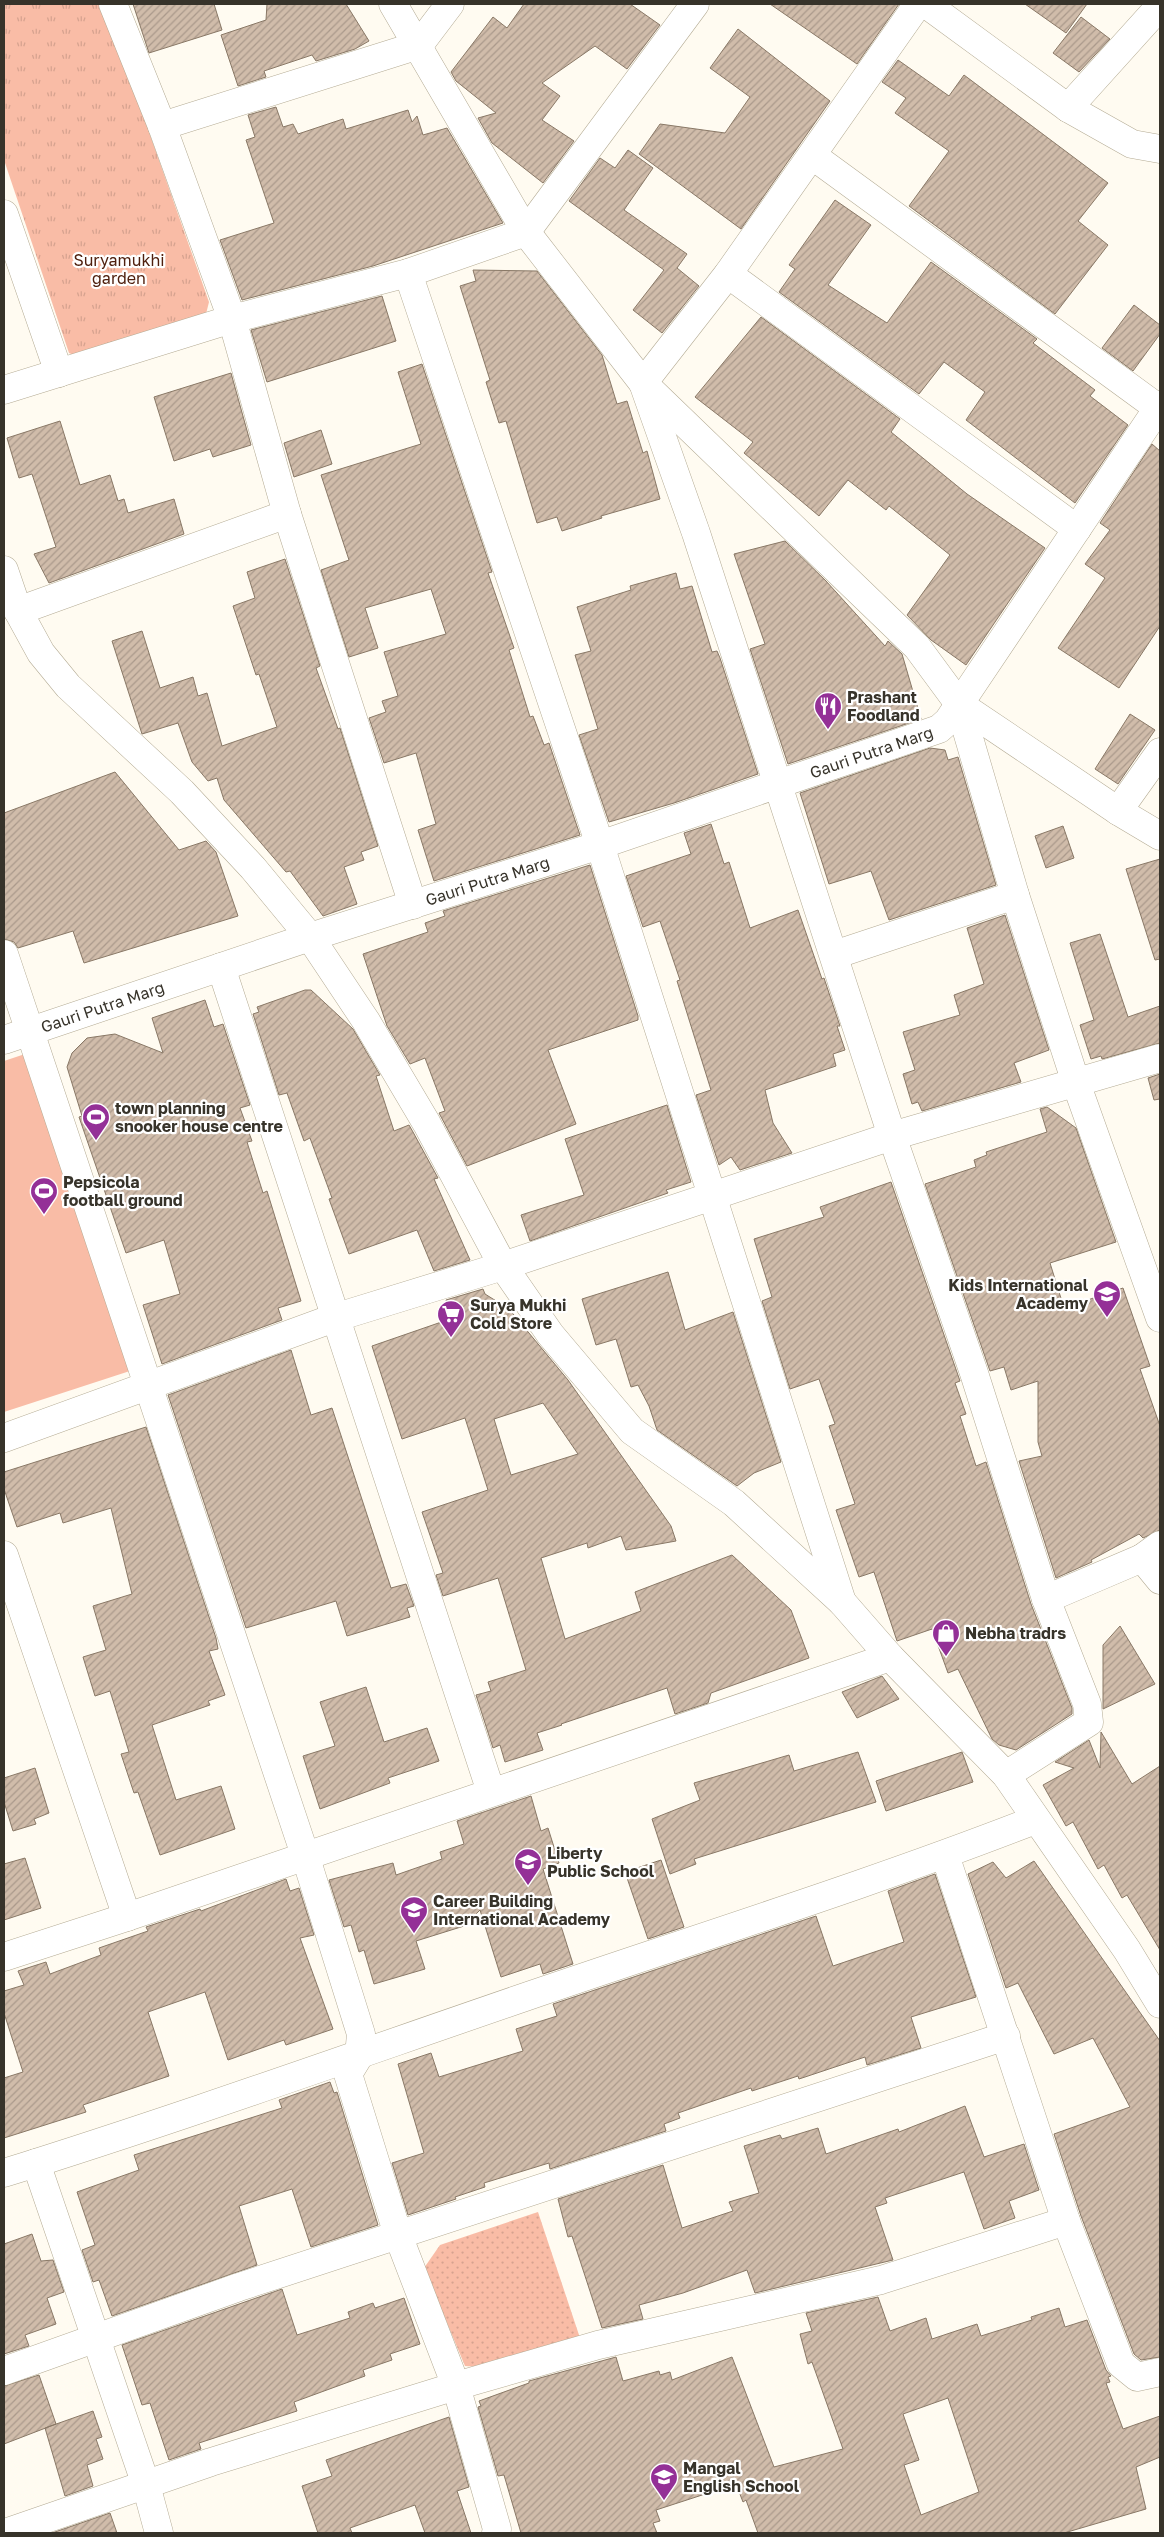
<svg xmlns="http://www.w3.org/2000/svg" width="1164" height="2537" viewBox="0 0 1164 2537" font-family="'Golos Text',sans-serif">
	<defs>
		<pattern id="grass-dots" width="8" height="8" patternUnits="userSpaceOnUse" patternTransform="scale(1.25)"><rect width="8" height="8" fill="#f9bca6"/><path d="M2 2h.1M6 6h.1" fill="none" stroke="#d6a28f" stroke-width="1.8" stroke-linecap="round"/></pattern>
		<pattern id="park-tufts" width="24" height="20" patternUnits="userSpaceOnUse" patternTransform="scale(1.25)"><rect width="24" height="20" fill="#f9bca6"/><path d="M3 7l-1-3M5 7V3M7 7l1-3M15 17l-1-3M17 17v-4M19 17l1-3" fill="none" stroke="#d6a28f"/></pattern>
		<pattern id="building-hatch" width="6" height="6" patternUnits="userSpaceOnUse" patternTransform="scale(1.25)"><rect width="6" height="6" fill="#d0bcaa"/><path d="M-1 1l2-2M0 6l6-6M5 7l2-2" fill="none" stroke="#aa998b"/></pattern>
	</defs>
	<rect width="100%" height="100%" fill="#fffbf1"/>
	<!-- grass -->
	<path fill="url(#grass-dots)" d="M 538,2212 L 581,2341 L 481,2367 L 465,2366 L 424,2268 L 440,2245 Z"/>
	<!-- park -->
	<path fill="url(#park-tufts)" d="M 4,4 L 104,4 L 209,302 L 204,322 L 84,360 L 69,353 L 4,160 Z"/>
	<!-- pitch -->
	<path fill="#f9bca6" d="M 31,1052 L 136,1369 L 4,1412 L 4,1061 Z"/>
	<!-- building -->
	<path fill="url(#building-hatch)" stroke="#897866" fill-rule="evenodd" d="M 133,4 L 214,4 L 222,30 L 149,53 Z
		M 267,4 L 346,4 L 369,41 L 355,49 L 316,61 L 312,55 L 264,71 L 266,77 L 238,86 L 221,35 L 266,20 Z
		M 524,4 L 630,4 L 660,25 L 627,69 L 595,46 L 542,83 L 560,96 L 542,120 L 574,141 L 543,183 L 492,143 L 478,118 L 496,113 L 456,81 L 451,72 L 493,17 L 507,28 Z
		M 770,4 L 899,4 L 857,64 Z
		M 1025,4 L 1087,4 L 1066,33 Z
		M 1081,17 L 1110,39 L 1079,72 L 1053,53 Z
		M 738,29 L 830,101 L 741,229 L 639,154 L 660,124 L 725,133 L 750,97 L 710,68 Z
		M 898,60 L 949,96 L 964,75 L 1108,183 L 1078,221 L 1108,245 L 1055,314 L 909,206 L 949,151 L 895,113 L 906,98 L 882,82 Z
		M 276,107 L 283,127 L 293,124 L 298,134 L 343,119 L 346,129 L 408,110 L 412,122 L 417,116 L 423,135 L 447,128 L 503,223 L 373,266 L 242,300 L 220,240 L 274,223 L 246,140 L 255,137 L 248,115 Z
		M 628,150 L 653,168 L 624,210 L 687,254 L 677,268 L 699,286 L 662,333 L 633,310 L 664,270 L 569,201 L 600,158 L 615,168 Z
		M 835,200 L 871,225 L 828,285 L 887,323 L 931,262 L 1037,339 L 1033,343 L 1095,390 L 1090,396 L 1128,425 L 1075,503 L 966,420 L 985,392 L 944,362 L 919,394 L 779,292 L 795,269 L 789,265 Z
		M 473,270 L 537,271 L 602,355 L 617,404 L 627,401 L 643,453 L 647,451 L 660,499 L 601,516 L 602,518 L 562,531 L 557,517 L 537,523 L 506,421 L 499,423 L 486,382 L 490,380 L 460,286 L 476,281 Z
		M 382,296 L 396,341 L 267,382 L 251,330 Z
		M 1134,305 L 1160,325 L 1160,334 L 1133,371 L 1102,348 Z
		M 761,317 L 900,419 L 891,432 L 967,494 L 1045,548 L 966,665 L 931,640 L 907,615 L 950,555 L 889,506 L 886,510 L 848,480 L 819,516 L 744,453 L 753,442 L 695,397 Z
		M 422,364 L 492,572 L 488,573 L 514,648 L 509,650 L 530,717 L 533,716 L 544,745 L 549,743 L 580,835 L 434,881 L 418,830 L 436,824 L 416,753 L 384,763 L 369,718 L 386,712 L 382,701 L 398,696 L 384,652 L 446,634 L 431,589 L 365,608 L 378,648 L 349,657 L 321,570 L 349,560 L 321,475 L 421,444 L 398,372 Z
		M 231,373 L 251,445 L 213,457 L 210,449 L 174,461 L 154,397 Z
		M 60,421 L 80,485 L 110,475 L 118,501 L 124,499 L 128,513 L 174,499 L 184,534 L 49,583 L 34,554 L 56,547 L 32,474 L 19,478 L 7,438 Z
		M 321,430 L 332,464 L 294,477 L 284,443 Z
		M 1152,444 L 1160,451 L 1160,626 L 1119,688 L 1058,648 L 1105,578 L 1085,564 L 1110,530 L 1100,523 Z
		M 785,541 L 826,581 L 885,646 L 888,641 L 902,654 L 921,719 L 788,764 L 750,649 L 765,644 L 734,554 Z
		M 285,559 L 320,666 L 316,668 L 338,729 L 340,728 L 378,846 L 361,852 L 364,860 L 344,867 L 357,904 L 323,916 L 290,871 L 286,872 L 224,800 L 217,778 L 208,781 L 192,762 L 178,723 L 142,734 L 112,641 L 142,631 L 160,688 L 193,677 L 198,696 L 207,693 L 222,746 L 277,727 L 259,674 L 256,675 L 233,606 L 255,598 L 247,572 Z
		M 676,573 L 680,589 L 692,586 L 712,652 L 717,651 L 720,658 L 758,774 L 674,803 L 609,822 L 579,735 L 598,729 L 575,655 L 591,651 L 577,607 L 631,590 L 630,586 Z
		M 1130,714 L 1155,730 L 1118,784 L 1095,769 Z
		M 930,748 L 945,750 L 948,760 L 958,757 L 996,885 L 889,920 L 871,871 L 829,884 L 800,793 Z
		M 115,772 L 179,850 L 206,841 L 216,852 L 238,916 L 84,963 L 73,931 L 18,948 L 14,942 L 4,939 L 4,813 Z
		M 711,824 L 724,864 L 729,862 L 750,928 L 798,910 L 822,979 L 824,978 L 840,1026 L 837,1026 L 845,1050 L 833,1054 L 836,1066 L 765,1090 L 773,1123 L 792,1153 L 740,1170 L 731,1157 L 719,1165 L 696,1095 L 711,1090 L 677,981 L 680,980 L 660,921 L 643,927 L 626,876 L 691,854 L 684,833 Z
		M 1063,826 L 1074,858 L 1046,868 L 1035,836 Z
		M 1160,859 L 1160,959 L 1155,960 L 1126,869 Z
		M 590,865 L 638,1016 L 638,1020 L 548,1050 L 576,1124 L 467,1166 L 439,1113 L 445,1111 L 425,1058 L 410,1064 L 387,1026 L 363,954 L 428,932 L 425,923 L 445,916 L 443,911 Z
		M 1005,915 L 1049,1050 L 1014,1063 L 1021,1082 L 922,1111 L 918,1102 L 912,1104 L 903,1074 L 915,1070 L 903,1032 L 960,1015 L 954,995 L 984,984 L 967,928 Z
		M 1100,934 L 1128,1017 L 1160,1006 L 1160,1043 L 1102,1059 L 1101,1056 L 1091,1059 L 1080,1025 L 1094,1020 L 1070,943 Z
		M 305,990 L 311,990 L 353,1029 L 380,1075 L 376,1076 L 394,1131 L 409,1125 L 413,1132 L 438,1178 L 434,1179 L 470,1260 L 434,1271 L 417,1230 L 349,1254 L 329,1199 L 332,1198 L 310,1138 L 304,1141 L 287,1093 L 279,1095 L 253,1014 L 259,1012 L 257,1007 Z
		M 205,1000 L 214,1027 L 223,1024 L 250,1105 L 240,1108 L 252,1141 L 247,1142 L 263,1193 L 267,1191 L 301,1301 L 278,1308 L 282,1320 L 162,1364 L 143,1305 L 180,1294 L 164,1240 L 126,1253 L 79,1117 L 82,1116 L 67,1067 L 72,1053 L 87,1038 L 115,1034 L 163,1053 L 152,1018 Z
		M 1160,1074 L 1160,1099 L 1154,1100 L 1148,1078 Z
		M 667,1105 L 691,1182 L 666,1190 L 668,1193 L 530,1241 L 521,1215 L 584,1195 L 565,1139 Z
		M 1047,1107 L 1076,1128 L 1116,1242 L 1050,1263 L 1064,1308 L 1123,1288 L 1150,1366 L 1140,1369 L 1160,1426 L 1160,1530 L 1143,1538 L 1139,1534 L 1091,1560 L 1092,1562 L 1056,1578 L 1019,1461 L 1042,1456 L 1038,1442 L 1038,1381 L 1011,1390 L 1004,1367 L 990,1371 L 925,1184 L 976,1167 L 974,1160 L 987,1155 L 986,1152 L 1047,1132 L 1040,1109 Z
		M 891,1182 L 960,1381 L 955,1383 L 966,1414 L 960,1416 L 976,1466 L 986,1462 L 1031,1604 L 1072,1708 L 1072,1714 L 1016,1750 L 999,1745 L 992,1739 L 958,1669 L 948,1673 L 932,1629 L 897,1641 L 874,1572 L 859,1577 L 836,1510 L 855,1504 L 829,1426 L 835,1424 L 819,1379 L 790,1389 L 762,1301 L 772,1297 L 754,1239 L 824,1217 L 820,1207 Z
		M 668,1272 L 685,1330 L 733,1312 L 781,1462 L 754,1473 L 737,1486 L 657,1430 L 649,1406 L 638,1385 L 631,1387 L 616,1339 L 596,1345 L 582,1299 Z
		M 483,1289 L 485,1294 L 509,1309 L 568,1380 L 671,1526 L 676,1541 L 626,1550 L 621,1536 L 588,1548 L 587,1543 L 541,1558 L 565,1639 L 641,1611 L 635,1592 L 732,1555 L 791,1610 L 809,1658 L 711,1693 L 708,1703 L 675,1714 L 667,1688 L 561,1724 L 562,1725 L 537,1733 L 543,1750 L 505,1762 L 500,1745 L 493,1748 L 476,1695 L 491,1691 L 488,1682 L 526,1670 L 498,1578 L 443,1596 L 436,1575 L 443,1573 L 422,1512 L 488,1490 L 465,1418 L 402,1439 L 372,1346 L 453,1318 L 446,1300 ZM 543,1403 L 578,1454 L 511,1475 L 494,1419 Z
		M 291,1350 L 311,1415 L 332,1408 L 391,1588 L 406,1584 L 414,1606 L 407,1608 L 410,1617 L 347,1636 L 336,1601 L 246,1628 L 168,1395 Z
		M 146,1427 L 216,1638 L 218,1649 L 209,1651 L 225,1695 L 208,1701 L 210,1705 L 152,1725 L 176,1800 L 221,1786 L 235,1829 L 160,1855 L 138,1792 L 134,1793 L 121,1754 L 129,1752 L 110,1691 L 95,1696 L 83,1657 L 106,1650 L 93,1606 L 132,1594 L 111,1508 L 63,1523 L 60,1513 L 17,1527 L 4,1489 L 4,1472 Z
		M 1120,1626 L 1155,1684 L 1103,1709 L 1103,1645 Z
		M 882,1676 L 899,1699 L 857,1718 L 842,1692 Z
		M 366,1687 L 384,1742 L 427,1728 L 439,1761 L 388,1778 L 390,1783 L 320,1809 L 303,1756 L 335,1746 L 320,1702 Z
		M 1101,1732 L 1132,1784 L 1160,1766 L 1160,1950 L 1127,1895 L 1122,1898 L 1104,1865 L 1098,1869 L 1073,1822 L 1066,1826 L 1043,1785 L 1074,1768 L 1055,1762 L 1089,1740 L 1100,1768 Z
		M 858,1752 L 876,1802 L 694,1859 L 696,1864 L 670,1874 L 652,1819 L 700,1800 L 694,1783 L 789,1755 L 794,1771 Z
		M 962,1752 L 973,1782 L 886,1811 L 876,1781 Z
		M 35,1768 L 49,1813 L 34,1819 L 36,1824 L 13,1831 L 4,1802 L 4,1778 Z
		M 531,1796 L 541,1831 L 548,1828 L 559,1863 L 543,1869 L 573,1964 L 543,1974 L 540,1964 L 501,1977 L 480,1910 L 464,1926 L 416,1941 L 425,1969 L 374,1984 L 364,1950 L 359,1952 L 351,1925 L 344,1927 L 329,1880 L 393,1863 L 396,1875 L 442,1859 L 440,1852 L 464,1844 L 457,1821 Z
		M 25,1858 L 41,1908 L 4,1920 L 4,1864 Z
		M 661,1860 L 684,1927 L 648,1939 L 625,1872 Z
		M 1034,1861 L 1160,2041 L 1160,2357 L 1141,2360 L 1134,2354 L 1081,2216 L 1054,2134 L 1130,2107 L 1093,2038 L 1054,2054 L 1018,1983 L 1006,1988 L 968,1874 L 993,1862 L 1006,1878 Z
		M 935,1874 L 976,1997 L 911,2017 L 921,2048 L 867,2065 L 865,2057 L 799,2079 L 798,2076 L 752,2091 L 751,2088 L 678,2113 L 680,2118 L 664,2124 L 666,2131 L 550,2169 L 549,2163 L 484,2183 L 485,2187 L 455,2197 L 456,2199 L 408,2215 L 392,2163 L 424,2153 L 398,2064 L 431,2053 L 439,2077 L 523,2051 L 516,2029 L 557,2016 L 553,2004 L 816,1916 L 833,1966 L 904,1942 L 888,1891 Z
		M 286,1879 L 290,1891 L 299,1888 L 314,1935 L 300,1938 L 333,2029 L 286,2045 L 284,2040 L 228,2060 L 205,1992 L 148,2012 L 169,2076 L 83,2105 L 86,2112 L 4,2138 L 4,2078 L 23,2072 L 4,2013 L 4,1991 L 24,1985 L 18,1971 L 46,1962 L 50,1974 L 101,1955 L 99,1948 L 148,1931 L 146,1927 L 200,1909 L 201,1911 Z
		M 330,2082 L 334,2093 L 337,2092 L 378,2225 L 311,2247 L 292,2189 L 239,2206 L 257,2265 L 112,2316 L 99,2280 L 93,2282 L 82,2250 L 95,2245 L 77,2192 L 139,2170 L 134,2155 L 282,2108 L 279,2100 Z
		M 965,2106 L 984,2157 L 1024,2144 L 1039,2190 L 1009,2201 L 1015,2218 L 984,2229 L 964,2172 L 885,2198 L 887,2203 L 875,2207 L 893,2260 L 755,2293 L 747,2270 L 683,2293 L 639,2305 L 643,2319 L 602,2328 L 572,2236 L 568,2237 L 558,2199 L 663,2165 L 682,2228 L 733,2211 L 729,2202 L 759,2193 L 744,2146 L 780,2135 L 782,2139 L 818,2128 L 826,2154 L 898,2129 L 899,2132 Z
		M 32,2234 L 41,2261 L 53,2260 L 64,2292 L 47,2298 L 56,2324 L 25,2335 L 29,2346 L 4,2354 L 4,2244 Z
		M 282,2289 L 297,2335 L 350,2318 L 348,2312 L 373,2303 L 375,2308 L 404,2298 L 420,2344 L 390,2354 L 392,2360 L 363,2370 L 365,2376 L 294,2402 L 297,2411 L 199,2443 L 201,2449 L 169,2460 L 150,2403 L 142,2405 L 122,2345 Z
		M 878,2297 L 890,2331 L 926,2318 L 932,2339 L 977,2324 L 981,2336 L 1032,2320 L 1031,2317 L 1059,2308 L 1065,2327 L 1087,2320 L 1106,2370 L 1111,2376 L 1108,2377 L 1110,2382 L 1106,2383 L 1123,2429 L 1160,2416 L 1160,2457 L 1136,2467 L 1146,2509 L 1064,2533 L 758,2533 L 746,2500 L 743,2502 L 736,2484 L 656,2510 L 660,2521 L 653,2523 L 657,2533 L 521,2533 L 504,2475 L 498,2476 L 478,2407 L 481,2406 L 479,2401 L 529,2383 L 529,2381 L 616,2357 L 623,2381 L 659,2371 L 660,2375 L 670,2372 L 672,2380 L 732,2357 L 774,2467 L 843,2449 L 812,2362 L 808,2364 L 800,2334 L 812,2331 L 806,2313 ZM 948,2398 L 979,2492 L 921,2515 L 904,2465 L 919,2460 L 903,2414 Z
		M 39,2375 L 56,2424 L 4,2444 L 4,2386 Z
		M 93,2411 L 102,2437 L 96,2439 L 103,2459 L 87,2465 L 93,2486 L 65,2496 L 45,2428 Z
		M 449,2417 L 469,2487 L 457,2491 L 471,2533 L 425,2533 L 415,2505 L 350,2528 L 352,2533 L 318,2533 L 302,2486 L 332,2476 L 326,2460 Z
		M 110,2513 L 117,2533 L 52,2533 Z"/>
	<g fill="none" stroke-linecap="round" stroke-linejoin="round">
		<!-- street casing -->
		<g stroke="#b4ab94" stroke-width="29">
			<g id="street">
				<path d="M 113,4 L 162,126 L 232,319 L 287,514 L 413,905"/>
				<path d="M 918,4 L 728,274 L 643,383 L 696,533 L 892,1136 L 974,1373 L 1046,1599 L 1087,1704 L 1089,1722 L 1006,1775"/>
				<path d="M 926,4 L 1068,108 L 1132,144 L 1160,149"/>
				<path d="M 1068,108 L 1160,6"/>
				<path d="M 162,126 L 419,45 L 450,4"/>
				<path d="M 813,156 L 1158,408"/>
				<path d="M 4,214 L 59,373"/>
				<path d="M 408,273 L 600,845 L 842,1602"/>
				<path d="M 728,274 L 1077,529"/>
				<path d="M 4,390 L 232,319 L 408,273 L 526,232 L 695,4"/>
				<path d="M 18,611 L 287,514"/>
				<path d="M 959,704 L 1015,895 L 1076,1083 L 1160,1318"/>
				<path d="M 1118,811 L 1160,752"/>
				<path d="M 4,954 L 305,1855 L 361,2034 L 359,2056 L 348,2074 L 398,2235 L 456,2386 L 497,2529 L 496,2533"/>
				<path d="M 834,955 L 1015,895"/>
				<path d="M 221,967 L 491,1792"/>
				<path id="s1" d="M 4,1040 L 310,937 L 600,845 L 939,729 L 948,721 L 1160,405"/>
				<path d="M 4,1438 L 334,1318 L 503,1266 L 892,1136 L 1160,1058"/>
				<path d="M 4,1555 L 127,1917"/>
				<path d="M 1142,1558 L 1160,1545"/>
				<path d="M 1046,1599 L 1142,1558 L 1160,1580"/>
				<path d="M 945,1855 L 1066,2221 L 1121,2364 L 1137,2377 L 1160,2372"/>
				<path d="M 4,1957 L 127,1917 L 890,1657"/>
				<path d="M 36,2163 L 146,2485 L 159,2533"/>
				<path d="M 4,2173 C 180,2118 353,2056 528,1996 C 697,1938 868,1885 1035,1820"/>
				<path d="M 4,2371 L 239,2287 L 1006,2036"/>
				<path d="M 5,2533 L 211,2462 L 456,2386 L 598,2345 L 881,2280 L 1066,2221"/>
			</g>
		</g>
		<!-- secondary casing -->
		<g stroke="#b4ab94" stroke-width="29">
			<path id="secondary" d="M 393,4 L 526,232 L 643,383 L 917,647 L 959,704 L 1118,811 L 1160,836
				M 4,570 L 18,611 L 41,653 L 68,686 L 182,792 L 253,868 L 310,937 L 366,1021 L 427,1124 L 503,1266 L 550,1334 L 632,1431 L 734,1503 L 842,1602 L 890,1657 L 1006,1775 L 1127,1950 L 1160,2004"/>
		</g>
		<!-- street -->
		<use href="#street" stroke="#fff" stroke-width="28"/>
		<!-- secondary -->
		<use href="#secondary" stroke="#fff" stroke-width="28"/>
	</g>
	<!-- icons -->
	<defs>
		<g id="restaurant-pin" transform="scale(1.4375)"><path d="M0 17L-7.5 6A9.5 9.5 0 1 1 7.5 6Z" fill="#943097" stroke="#fff"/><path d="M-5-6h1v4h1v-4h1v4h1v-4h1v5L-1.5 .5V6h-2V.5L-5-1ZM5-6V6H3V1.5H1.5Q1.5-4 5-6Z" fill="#fff"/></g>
		<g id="stadium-pin" transform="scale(1.4375)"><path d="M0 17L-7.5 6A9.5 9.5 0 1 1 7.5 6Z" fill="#943097" stroke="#fff"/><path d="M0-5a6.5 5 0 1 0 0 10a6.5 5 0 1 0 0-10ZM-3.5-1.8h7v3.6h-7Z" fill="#fff"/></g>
		<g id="school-pin" transform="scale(1.4375)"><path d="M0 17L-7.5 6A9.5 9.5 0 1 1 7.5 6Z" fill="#943097" stroke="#fff"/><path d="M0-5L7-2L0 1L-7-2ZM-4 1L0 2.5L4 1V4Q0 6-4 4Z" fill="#fff"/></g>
		<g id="supermarket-pin" transform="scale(1.4375)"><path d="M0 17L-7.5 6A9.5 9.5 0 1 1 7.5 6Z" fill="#943097" stroke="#fff"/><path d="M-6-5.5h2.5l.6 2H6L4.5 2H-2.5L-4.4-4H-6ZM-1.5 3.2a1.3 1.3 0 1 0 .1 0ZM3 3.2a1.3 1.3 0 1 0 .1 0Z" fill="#fff"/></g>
		<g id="shop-pin" transform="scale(1.4375)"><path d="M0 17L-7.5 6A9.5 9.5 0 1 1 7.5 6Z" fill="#943097" stroke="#fff"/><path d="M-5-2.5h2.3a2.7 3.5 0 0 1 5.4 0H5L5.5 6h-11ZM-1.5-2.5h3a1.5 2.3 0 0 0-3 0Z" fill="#fff"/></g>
	</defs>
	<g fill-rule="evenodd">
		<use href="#restaurant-pin" x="828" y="706"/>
		<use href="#stadium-pin" x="96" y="1117"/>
		<use href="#stadium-pin" x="44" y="1191"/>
		<use href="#school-pin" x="1107" y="1294"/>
		<use href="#supermarket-pin" x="451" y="1314"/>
		<use href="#shop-pin" x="946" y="1633"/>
		<use href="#school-pin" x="528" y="1862"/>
		<use href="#school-pin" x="414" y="1910"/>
		<use href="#school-pin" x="664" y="2477"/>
	</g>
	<g text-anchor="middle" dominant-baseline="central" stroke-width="4.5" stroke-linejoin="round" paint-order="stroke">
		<!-- park labels -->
		<g font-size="16" fill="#4f200e" stroke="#fff">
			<text x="119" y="260">Suryamukhi<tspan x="119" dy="18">garden</tspan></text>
		</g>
		<!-- poi labels -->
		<g font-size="16" font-weight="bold" fill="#37332a" stroke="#fff" text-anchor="start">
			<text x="847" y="697">Prashant<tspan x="847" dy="18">Foodland</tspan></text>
			<text x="115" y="1108">town planning<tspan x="115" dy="18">snooker house centre</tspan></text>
			<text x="63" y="1182">Pepsicola<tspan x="63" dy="18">football ground</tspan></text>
			<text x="1088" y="1285" text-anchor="end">Kids International<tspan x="1088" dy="18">Academy</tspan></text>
			<text x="470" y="1305">Surya Mukhi<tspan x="470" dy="18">Cold Store</tspan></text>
			<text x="965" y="1633">Nebha tradrs</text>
			<text x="547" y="1853">Liberty<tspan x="547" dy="18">Public School</tspan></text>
			<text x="433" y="1901">Career Building<tspan x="433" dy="18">International Academy</tspan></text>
			<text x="683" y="2468">Mangal<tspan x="683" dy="18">English School</tspan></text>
		</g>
		<!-- street labels -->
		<g font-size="16" fill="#37332a" stroke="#fff">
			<text stroke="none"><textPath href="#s1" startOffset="914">Gauri Putra Marg</textPath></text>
			<text stroke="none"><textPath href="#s1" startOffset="509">Gauri Putra Marg</textPath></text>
			<text stroke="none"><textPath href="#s1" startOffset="104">Gauri Putra Marg</textPath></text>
		</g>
	</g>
	<!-- border -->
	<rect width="1164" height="2537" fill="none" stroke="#37332a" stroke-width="10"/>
</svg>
